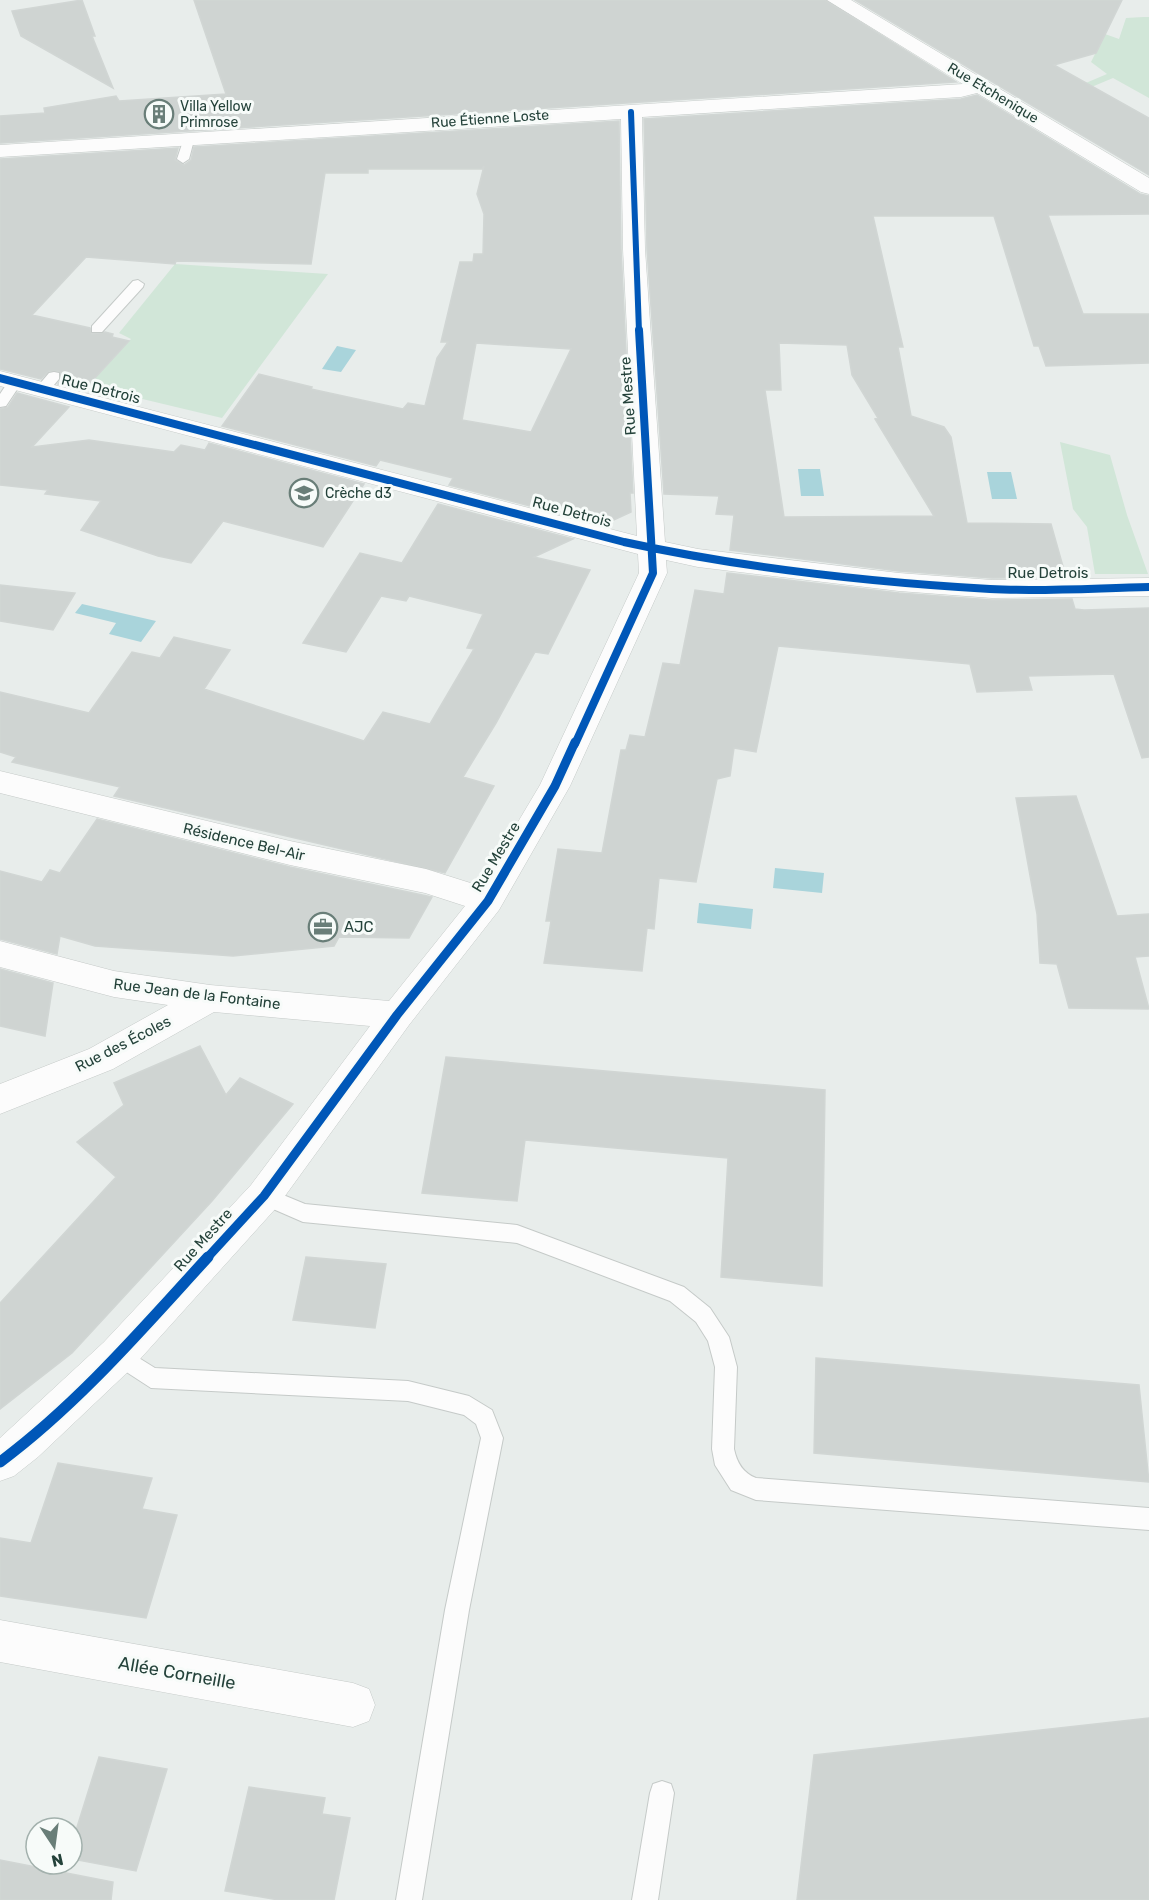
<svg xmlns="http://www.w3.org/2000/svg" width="1149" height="1900" viewBox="0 0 1149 1900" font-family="Rubik,sans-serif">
	<rect width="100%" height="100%" fill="#e8edeb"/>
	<!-- green -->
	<path fill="#d1e6d8" d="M 1143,17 L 1149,17 L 1149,98 L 1113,78 L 1039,109 L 1034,105 L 1107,74 L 1091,62 L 1105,34 L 1119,39 L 1126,18 Z
		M 175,264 L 328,274 L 222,418 L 88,386 L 131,339 L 119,333 Z
		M 1060,442 L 1110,455 L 1127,515 L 1148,574 L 1095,574 L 1087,527 L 1073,509 Z"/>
	<!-- water -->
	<path fill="#a9d4db" d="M 337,346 L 356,350 L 341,372 L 322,369 Z
		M 798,469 L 820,469 L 824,496 L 801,496 Z
		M 987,472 L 1011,472 L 1017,499 L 992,499 Z
		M 82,604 L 156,621 L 141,642 L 109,634 L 116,623 L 75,613 Z
		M 775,868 L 824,873 L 822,893 L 773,888 Z
		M 699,903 L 753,909 L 751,929 L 697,923 Z"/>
	<!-- building -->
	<path fill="#cfd4d2" stroke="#d1d6d4" stroke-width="1.5" fill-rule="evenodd" d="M 82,0 L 95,36 L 92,36 L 113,88 L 21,36 L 12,11 Z
		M 194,0 L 825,0 L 956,82 L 0,143 L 0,116 L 45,113 L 44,108 L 116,96 L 119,101 L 226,94 Z
		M 855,0 L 1122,0 L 1096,53 L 1054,65 L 1149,118 L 1149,175 Z
		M 977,95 L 1140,194 L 1149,196 L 1149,214 L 1048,215 L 1083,314 L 1149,314 L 1149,363 L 1046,366 L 1039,346 L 1034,346 L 994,216 L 873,216 L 903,347 L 898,347 L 911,416 L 944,427 L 951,437 L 967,523 L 1051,524 L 1066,577 L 992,578 L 899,571 L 730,550 L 734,515 L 716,514 L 719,496 L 664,494 L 647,249 L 644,119 L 961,99 ZM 779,343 L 847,345 L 852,375 L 878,418 L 875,419 L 934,516 L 784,517 L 765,390 L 781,390 Z
		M 619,121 L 621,249 L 633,493 L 630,493 L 631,512 L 603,525 L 449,485 L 453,478 L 380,460 L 376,466 L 222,426 L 259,374 L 312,387 L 311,389 L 403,409 L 408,403 L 425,406 L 437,358 L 448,342 L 441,342 L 460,262 L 473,262 L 474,254 L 483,254 L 484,214 L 477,194 L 484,166 L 482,169 L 368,169 L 368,173 L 325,173 L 311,264 L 176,261 L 175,264 L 86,257 L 32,315 L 90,328 L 92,334 L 105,332 L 113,334 L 112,337 L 129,341 L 84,390 L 58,384 L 61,379 L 59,371 L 49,371 L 41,379 L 0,369 L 0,159 L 178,148 L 175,160 L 184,165 L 191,160 L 194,147 ZM 476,343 L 571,349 L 531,432 L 462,420 Z
		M 17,393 L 69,407 L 32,447 L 89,440 L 174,452 L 181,445 L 205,450 L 209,443 L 364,484 L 323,547 L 223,521 L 191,563 L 158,556 L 81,530 L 101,501 L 45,494 L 48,490 L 0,485 L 0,409 L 8,407 Z
		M 438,504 L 573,539 L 534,557 L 590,570 L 548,654 L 535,652 L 496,723 L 463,777 L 494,786 L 445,873 L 114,796 L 120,787 L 12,762 L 16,757 L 0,752 L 0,692 L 89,713 L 132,652 L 160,658 L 174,637 L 230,650 L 204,689 L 364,741 L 383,712 L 430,724 L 474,649 L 467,648 L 483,614 L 409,596 L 406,601 L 381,596 L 346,652 L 303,643 L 360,553 L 402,563 Z
		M 727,573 L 899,593 L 992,600 L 1072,599 L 1075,609 L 1084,610 L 1149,608 L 1149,757 L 1142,758 L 1114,674 L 1028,676 L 1032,690 L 977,692 L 970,664 L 778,646 L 756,752 L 734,748 L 730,776 L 717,779 L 696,882 L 659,878 L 654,929 L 647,928 L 642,971 L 544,963 L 551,921 L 546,921 L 558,849 L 602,853 L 621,750 L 626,750 L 630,735 L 645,737 L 663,663 L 680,665 L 695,590 L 724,594 Z
		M 0,585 L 75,593 L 53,630 L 0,621 Z
		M 1076,796 L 1117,916 L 1149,914 L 1149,956 L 1135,957 L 1149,1009 L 1069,1008 L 1057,964 L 1040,963 L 1037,914 L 1016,798 Z
		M 97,819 L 290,867 L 432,897 L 409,938 L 339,937 L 334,946 L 233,956 L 95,946 L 60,936 L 57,954 L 0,939 L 0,871 L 42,882 L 50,870 L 60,873 Z
		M 0,969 L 53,983 L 45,1036 L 0,1026 Z
		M 200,1046 L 226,1095 L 240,1078 L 293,1104 L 212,1201 L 72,1353 L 0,1409 L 0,1303 L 116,1177 L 77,1142 L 124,1105 L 114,1083 Z
		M 446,1057 L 825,1090 L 822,1286 L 721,1277 L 728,1158 L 525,1140 L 517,1201 L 422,1193 Z
		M 306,1257 L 386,1264 L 375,1328 L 293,1320 Z
		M 816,1358 L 1139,1385 L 1149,1482 L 814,1453 Z
		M 58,1463 L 152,1478 L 142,1509 L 177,1515 L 146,1618 L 0,1596 L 0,1538 L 31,1543 Z
		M 1149,1718 L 1149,1900 L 797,1900 L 814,1755 Z
		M 99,1757 L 167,1769 L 136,1871 L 72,1859 L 72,1843 Z
		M 249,1787 L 325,1798 L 322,1814 L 350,1818 L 334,1900 L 279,1900 L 225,1891 Z
		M 0,1860 L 113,1882 L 111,1900 L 0,1900 Z"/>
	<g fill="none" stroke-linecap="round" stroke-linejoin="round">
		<!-- service casing -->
		<g stroke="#c5cac8" stroke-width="2">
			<path id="service" d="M 184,138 L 194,140 L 189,159 L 183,163 L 177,159 Z
				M 138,280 L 144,284 L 143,287 L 102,332 L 92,332 L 92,326 L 133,281 Z
				M 54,372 L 59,373 L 59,379 L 48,392 L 38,392 L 38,386 L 49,373 Z
				M 15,378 L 22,382 L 6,406 L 0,407 L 0,394 L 10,379 Z
				M 264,1187 L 305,1204 L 517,1225 L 684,1287 L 710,1308 L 729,1337 L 737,1367 L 734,1449 C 737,1463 743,1473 756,1478 L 1149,1508 L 1149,1530 L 756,1500 L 731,1490 L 715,1465 L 712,1449 L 715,1367 L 708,1341 L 696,1322 L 670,1301 L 517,1243 L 303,1222 L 257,1202 L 254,1196 L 257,1190 Z
				M 118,1345 L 155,1368 L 408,1381 L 469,1396 L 492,1410 L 503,1438 L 469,1610 L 422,1900 L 396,1900 L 445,1610 L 481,1438 L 476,1424 L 464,1415 L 408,1401 L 151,1388 L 111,1362 L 107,1355 L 111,1348 Z
				M 662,1781 L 671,1784 L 674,1793 L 658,1900 L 632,1900 L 650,1793 L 653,1784 Z"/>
		</g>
		<!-- minor casing -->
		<g stroke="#c5cac8" stroke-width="1">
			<path id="minor" d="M 827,0 L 851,0 L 1149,178 L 1149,194 L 1141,192 L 977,93 L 961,97 L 642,117 L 645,249 L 665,542 L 698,549 L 899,573 L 992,580 L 1149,578 L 1149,596 L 992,598 L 899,591 L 698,567 L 666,560 L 667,573 L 570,786 L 499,910 L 409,1025 L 277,1207 L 132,1368 L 38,1457 L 14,1476 L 0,1481 L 0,1438 L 104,1342 L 251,1185 L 370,1026 L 214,1012 L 113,1069 L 0,1114 L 0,1084 L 89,1049 L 168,1005 L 114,997 L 0,967 L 0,941 L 114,971 L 210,985 L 389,1001 L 465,906 L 425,893 L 290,865 L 0,793 L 0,771 L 290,841 L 426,869 L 480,886 L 540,785 L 639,573 L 638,554 L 0,386 L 0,371 L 637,536 L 623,249 L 621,119 L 0,157 L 0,145 L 963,84 Z
				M 0,1620 L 353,1683 L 369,1689 L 375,1705 L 369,1721 L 353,1727 L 0,1662 Z"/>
		</g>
		<!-- service -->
		<use href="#service" fill="#fcfcfc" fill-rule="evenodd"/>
		<!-- minor -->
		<use href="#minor" fill="#fcfcfc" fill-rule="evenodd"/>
		<!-- cycleway-far3 casing -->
		<g stroke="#f7fbf9" stroke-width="8">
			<path id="cycleway-far3" d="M 631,112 L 639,331"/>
		</g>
		<!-- cycleway-far2 casing -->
		<g stroke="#f7fbf9" stroke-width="10">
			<path id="cycleway-far2" d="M 0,378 L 624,542 C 743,568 867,582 990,589 C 1042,592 1096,588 1149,587
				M 575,744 L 653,573 L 639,330"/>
		</g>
		<!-- cycleway-far1 casing -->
		<g stroke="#f7fbf9" stroke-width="13">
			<path id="cycleway-far1" d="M 207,1258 L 264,1196 L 397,1015 L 488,901 L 555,786 L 575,742"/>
		</g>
		<!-- cycleway casing -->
		<g stroke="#f7fbf9" stroke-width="15">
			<path id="cycleway" d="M 0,1462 C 78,1404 143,1328 208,1257"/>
		</g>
		<!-- cycleway-far3 -->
		<use href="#cycleway-far3" stroke="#0057b8" stroke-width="6"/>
		<!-- cycleway-far2 -->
		<use href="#cycleway-far2" stroke="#0057b8" stroke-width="8"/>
		<!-- cycleway-far1 -->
		<use href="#cycleway-far1" stroke="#0057b8" stroke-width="9"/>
		<!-- cycleway -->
		<use href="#cycleway" stroke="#0057b8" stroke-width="11"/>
	</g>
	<!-- icons -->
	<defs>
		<g id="building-ring" transform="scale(1.5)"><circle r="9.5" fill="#f7fbf9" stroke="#697e78" stroke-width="1.5"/><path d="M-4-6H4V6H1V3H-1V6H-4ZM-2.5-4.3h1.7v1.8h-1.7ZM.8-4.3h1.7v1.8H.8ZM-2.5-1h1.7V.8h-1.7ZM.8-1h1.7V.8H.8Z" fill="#697e78"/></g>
		<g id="school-ring" transform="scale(1.5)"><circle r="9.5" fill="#f7fbf9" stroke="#697e78" stroke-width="1.5"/><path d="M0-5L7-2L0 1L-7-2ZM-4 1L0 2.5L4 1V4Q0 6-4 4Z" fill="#697e78"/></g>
		<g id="office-ring" transform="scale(1.5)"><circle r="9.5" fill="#f7fbf9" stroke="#697e78" stroke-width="1.5"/><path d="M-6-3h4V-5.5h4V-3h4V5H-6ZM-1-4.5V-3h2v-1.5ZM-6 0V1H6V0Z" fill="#697e78"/></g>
	</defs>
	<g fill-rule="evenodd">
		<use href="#building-ring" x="159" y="114"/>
		<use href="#school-ring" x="304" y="493"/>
		<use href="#office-ring" x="323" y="927"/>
	</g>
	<g text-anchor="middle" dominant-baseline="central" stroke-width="6" stroke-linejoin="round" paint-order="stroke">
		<!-- far-street labels -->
		<g font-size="14" fill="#24423a" stroke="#f7fbf9">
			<text transform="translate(993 93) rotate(31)">Rue Etchenique</text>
			<text transform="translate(490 119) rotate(-4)">Rue Étienne Loste</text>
		</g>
		<!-- far-poi labels -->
		<g font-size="14" fill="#24423a" stroke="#f7fbf9" text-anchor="start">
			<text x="180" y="106">Villa Yellow<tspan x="180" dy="16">Primrose</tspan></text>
			<text x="325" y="493">Crèche d3</text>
		</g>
		<!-- street labels -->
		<g font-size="15" fill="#24423a" stroke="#f7fbf9">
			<text transform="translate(101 389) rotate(14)">Rue Detrois</text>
			<text transform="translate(628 396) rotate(-94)">Rue Mestre</text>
			<text transform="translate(572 512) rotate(15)">Rue Detrois</text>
			<text x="1048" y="573">Rue Detrois</text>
			<text transform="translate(244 842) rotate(13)">Résidence Bel-Air</text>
			<text transform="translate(496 857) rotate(-59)">Rue Mestre</text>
			<text transform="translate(197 994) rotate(7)">Rue Jean de la Fontaine</text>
			<text transform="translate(123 1044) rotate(-27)">Rue des Écoles</text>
			<text transform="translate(203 1240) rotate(-48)">Rue Mestre</text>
		</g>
		<!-- poi labels -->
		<g font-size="15" fill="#24423a" stroke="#f7fbf9" text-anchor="start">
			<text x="344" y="927">AJC</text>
		</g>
		<!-- near-street labels -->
		<g font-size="18" fill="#24423a" stroke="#f7fbf9">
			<text transform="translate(177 1673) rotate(10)">Allée Corneille</text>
		</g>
	</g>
	<!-- north arrow -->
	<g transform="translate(54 1846) rotate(167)"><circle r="28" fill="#f7fbf9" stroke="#a3b1ad" stroke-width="1.5"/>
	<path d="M0-4.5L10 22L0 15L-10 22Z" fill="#697e78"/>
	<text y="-9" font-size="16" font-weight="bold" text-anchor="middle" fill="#24423a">N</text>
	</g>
</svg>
